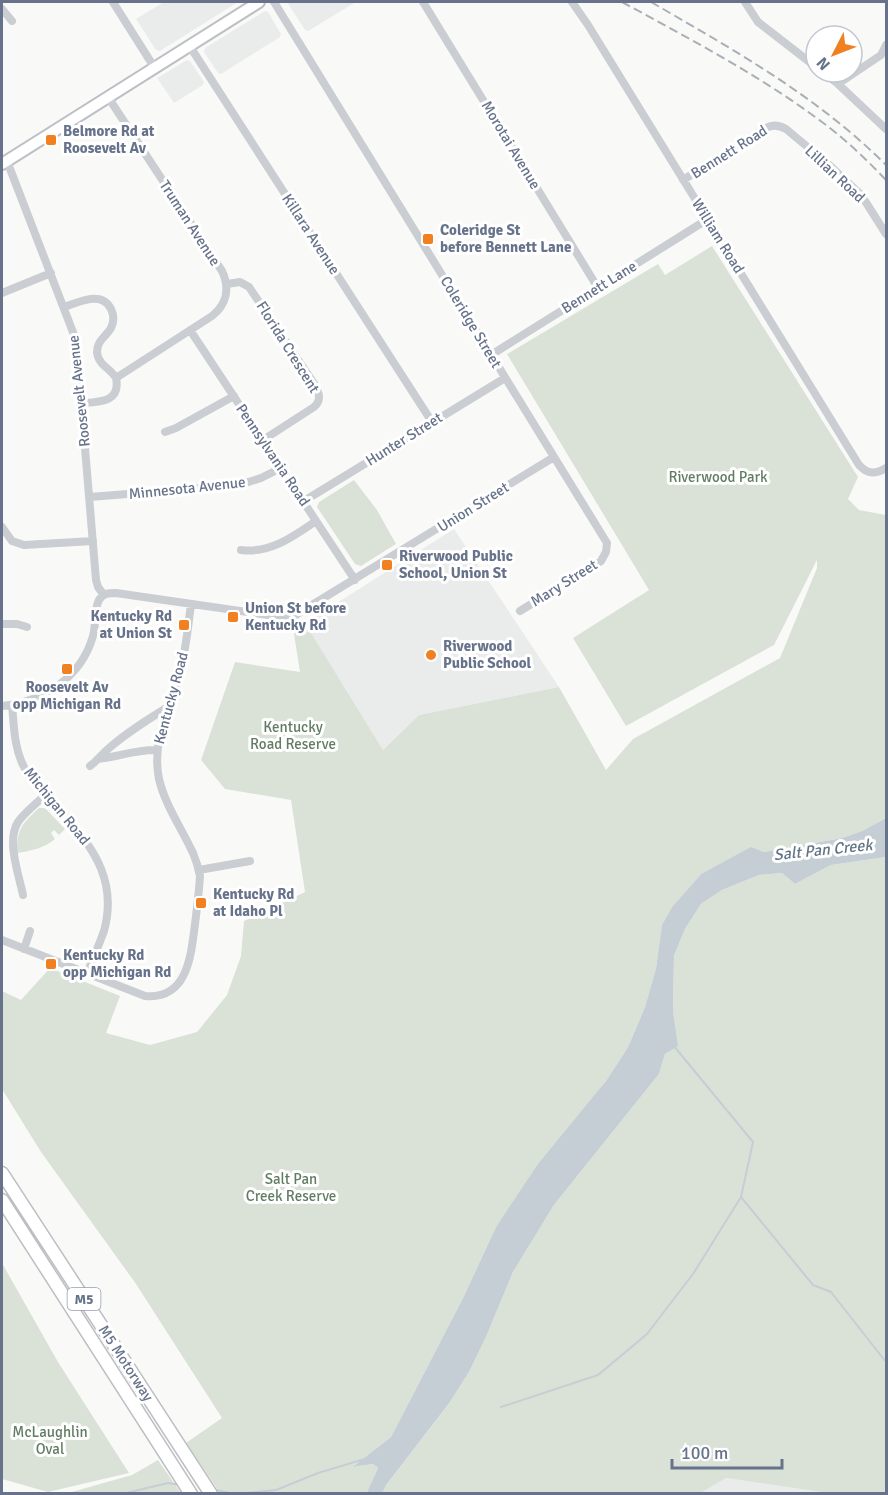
<svg xmlns="http://www.w3.org/2000/svg" width="888" height="1495" viewBox="0 0 888 1495" font-family="Signika,sans-serif">
	<rect width="100%" height="100%" fill="#f9faf8"/>
	<!-- built -->
	<path fill="#eaebeb" d="M 164,2 L 238,2 L 160,51 L 156,50 L 136,19 Z
		M 287,2 L 356,2 L 308,31 L 305,30 Z
		M 265,11 L 268,12 L 281,34 L 280,37 L 221,74 L 218,73 L 204,52 L 205,48 Z
		M 187,60 L 190,61 L 204,82 L 203,85 L 174,103 L 157,78 Z
		M 454,529 L 559,687 L 419,715 L 383,750 L 305,623 Z
		M 726,1478 L 827,1493 L 699,1494 Z"/>
	<!-- green -->
	<path fill="#dae2d8" d="M 712,246 L 858,477 L 848,499 L 859,510 L 886,515 L 886,818 L 862,831 L 842,838 L 764,852 L 751,848 L 701,874 L 672,907 L 662,926 L 656,968 L 645,1007 L 628,1047 L 606,1081 L 496,1227 L 463,1298 L 391,1437 L 355,1467 L 373,1464 L 385,1473 L 385,1487 L 450,1402 L 469,1372 L 486,1337 L 513,1272 L 554,1205 L 659,1074 L 665,1054 L 677,1046 L 673,1011 L 674,956 L 685,929 L 701,904 L 722,890 L 759,875 L 782,873 L 795,884 L 831,865 L 886,857 L 886,1493 L 827,1493 L 726,1478 L 699,1494 L 220,1493 L 186,1443 L 222,1418 L 136,1284 L 41,1152 L 2,1089 L 2,991 L 21,1000 L 50,968 L 120,996 L 106,1033 L 150,1045 L 197,1032 L 227,995 L 241,956 L 244,921 L 305,892 L 291,800 L 225,789 L 201,760 L 235,662 L 300,672 L 293,628 L 305,623 L 383,750 L 419,715 L 559,687 L 606,770 L 633,739 L 780,658 L 817,568 L 817,560 L 774,645 L 626,726 L 573,638 L 649,590 L 507,354 L 658,264 L 665,275 Z
		M 354,480 L 377,510 L 396,544 L 361,566 L 355,564 L 317,507 L 319,502 Z
		M 39,808 L 45,808 L 65,829 L 59,835 L 54,830 L 51,833 L 55,839 C 45,848 30,851 17,853 C 17,828 22,824 39,808 Z
		M 2,1263 L 58,1362 L 129,1473 L 48,1492 L 2,1479 Z
		M 158,1460 L 181,1493 L 68,1493 L 132,1475 Z"/>
	<!-- water -->
	<path fill="#c6ced5" d="M 886,818 L 886,857 L 831,865 L 795,884 L 782,873 L 759,875 L 722,890 L 701,904 L 685,929 L 674,956 L 673,1011 L 678,1046 L 665,1054 L 659,1074 L 554,1205 L 513,1272 L 486,1337 L 469,1372 L 450,1402 L 384,1488 L 385,1473 L 373,1464 L 353,1467 L 391,1437 L 463,1298 L 496,1227 L 538,1164 L 606,1081 L 628,1047 L 645,1007 L 656,968 L 662,925 L 672,907 L 701,874 L 751,847 L 764,852 L 842,838 L 862,831 Z"/>
	<g fill="none" stroke-linecap="round" stroke-linejoin="round">
		<!-- stream -->
		<path stroke="#c6ced5" stroke-width="2" d="M 741,1197 L 813,1285 L 831,1292 L 886,1362
			M 501,1407 L 598,1375 L 647,1334 L 693,1274 L 741,1197 L 753,1142 L 673,1045
			M 216,1490 L 234,1494
			M 122,1494 L 168,1483 L 180,1485
			M 236,1494 L 276,1490 L 318,1473 L 368,1458"/>
		<!-- river -->
		<path stroke="#c6ced5" stroke-width="14" d="M 374,1494 L 391,1457"/>
		<!-- major casing -->
		<g stroke="#bdbfc5" stroke-width="14">
			<path id="major" d="M 2,164 L 259,2"/>
		</g>
		<!-- highway casing -->
		<g stroke="#bcbec3" stroke-width="15">
			<path id="highway" d="M 2,1173 L 211,1494
				M 2,1200 L 191,1494"/>
		</g>
		<!-- minor -->
		<path stroke="#cacdd1" stroke-width="8" d="M 113,2 L 154,67
			M 274,2 L 607,543 L 606,552 L 601,561 L 520,611
			M 423,2 L 598,288
			M 572,2 L 588,25 L 859,465 C 868,475 876,474 886,468
			M 745,2 L 758,22 L 816,67
			M 2,9 L 12,21
			M 189,45 L 432,422
			M 823,72 L 838,84 L 886,129
			M 838,84 L 881,55 L 886,45
			M 7,161 L 76,340 L 96,580 L 98,587 L 104,595
			M 683,180 L 766,128 C 773,124 779,125 786,129 L 828,164 L 860,194 L 867,204 L 886,234
			M 227,284 L 240,282 L 249,287 L 315,385 C 319,393 322,400 314,407 L 263,440
			M 2,293 L 51,273
			M 64,307 C 79,302 102,290 111,309 C 114,315 114,322 111,328 C 106,337 97,340 97,352 C 98,365 110,368 116,378 L 212,316 C 227,304 230,288 222,271 L 108,97
			M 190,330 L 355,580
			M 491,355 L 708,219
			M 82,403 C 100,402 121,402 116,378
			M 165,432 L 176,428 L 234,396
			M 90,497 L 239,485 L 261,478 L 281,468
			M 304,501 L 505,378
			M 2,527 L 12,541 L 24,545 L 93,541
			M 241,550 C 270,554 294,536 316,521
			M 2,624 L 17,624 L 27,627
			M 12,705 C 14,726 14,748 24,767 C 34,786 50,801 65,816 C 96,850 117,884 104,931 C 99,945 93,959 87,973
			M 2,706 C 43,702 81,678 93,636 C 96,626 94,609 99,600 C 103,593 109,593 116,593 L 282,617 L 294,616 L 554,457
			M 98,759 C 118,757 137,749 157,750
			M 90,766 C 97,761 101,755 108,749 C 126,733 147,720 168,707
			M 199,870 L 250,861
			M 23,895 C 19,875 6,841 18,822 C 25,812 36,804 45,795
			M 2,940 L 145,996 C 188,1000 191,955 195,924 C 197,908 199,892 200,876 L 197,864 L 193,853 C 182,829 165,805 159,779 C 151,741 170,708 180,672 C 186,650 188,627 191,604
			M 24,949 L 30,931"/>
		<!-- major -->
		<use href="#major" stroke="#fff" stroke-width="10"/>
		<!-- highway -->
		<use href="#highway" stroke="#fff" stroke-width="12"/>
		<!-- rail -->
		<path stroke="#aaaeb6" stroke-width="2" stroke-dasharray="9 4.5" stroke-linecap="butt" d="M 622,2 C 690,39 759,75 822,122 C 845,139 866,159 886,180
			M 651,2 C 734,50 818,97 886,165"/>
	</g>
	<!-- markers -->
	<g fill="#f18021" stroke="#fff" stroke-width="2">
		<rect x="45" y="134" width="12" height="12" rx="3"/>
		<rect x="422" y="233" width="12" height="12" rx="3"/>
		<rect x="381" y="559" width="12" height="12" rx="3"/>
		<rect x="227" y="611" width="12" height="12" rx="3"/>
		<rect x="178" y="619" width="12" height="12" rx="3"/>
		<circle cx="431" cy="655" r="6"/>
		<rect x="61" y="663" width="12" height="12" rx="3"/>
		<rect x="195" y="897" width="12" height="12" rx="3"/>
		<rect x="45" y="958" width="12" height="12" rx="3"/>
	</g>
	<g text-anchor="middle" dominant-baseline="central" stroke-width="6" stroke-linejoin="round" paint-order="stroke">
		<!-- shield labels -->
		<rect fill="#fff" stroke="#959dae" stroke-width="1.5" x="67.5" y="1288" width="33" height="22" rx="4.5"/>
		<g font-size="14" font-weight="bold" fill="#67738b">
			<text x="84" y="1299">M5</text>
		</g>
		<!-- poi labels -->
		<g font-size="15" font-weight="bold" fill="#67738b" stroke="#fff" text-anchor="start">
			<text x="63" y="131">Belmore Rd at<tspan x="63" dy="17">Roosevelt Av</tspan></text>
			<text x="440" y="230">Coleridge St<tspan x="440" dy="17">before Bennett Lane</tspan></text>
			<text x="399" y="556">Riverwood Public<tspan x="399" dy="17">School, Union St</tspan></text>
			<text x="245" y="608">Union St before<tspan x="245" dy="17">Kentucky Rd</tspan></text>
			<text x="172" y="616" text-anchor="end">Kentucky Rd<tspan x="172" dy="17">at Union St</tspan></text>
			<text x="443" y="646">Riverwood<tspan x="443" dy="17">Public School</tspan></text>
			<text x="67" y="687" text-anchor="middle">Roosevelt Av<tspan x="67" dy="17">opp Michigan Rd</tspan></text>
			<text x="213" y="894">Kentucky Rd<tspan x="213" dy="17">at Idaho Pl</tspan></text>
			<text x="63" y="955">Kentucky Rd<tspan x="63" dy="17">opp Michigan Rd</tspan></text>
		</g>
		<!-- street labels -->
		<g font-size="15" fill="#67738b" stroke="#fff">
			<text transform="translate(511 145) rotate(59)">Morotai Avenue</text>
			<text transform="translate(729 152) rotate(-32)">Bennett Road</text>
			<text transform="translate(835 174) rotate(43)">Lillian Road</text>
			<text transform="translate(190 223) rotate(57)">Truman Avenue</text>
			<text transform="translate(311 234) rotate(57)">Killara Avenue</text>
			<text transform="translate(718 236) rotate(58)">William Road</text>
			<text transform="translate(599 287) rotate(-32)">Bennett Lane</text>
			<text transform="translate(471 322) rotate(59)">Coleridge Street</text>
			<text transform="translate(288 347) rotate(58)">Florida Crescent</text>
			<text transform="translate(79 391) rotate(-96)">Roosevelt Avenue</text>
			<text transform="translate(404 439) rotate(-32)">Hunter Street</text>
			<text transform="translate(273 455) rotate(56)">Pennsylvania Road</text>
			<text transform="translate(187 488) rotate(-6)">Minnesota Avenue</text>
			<text transform="translate(473 507) rotate(-32)">Union Street</text>
			<text transform="translate(564 583) rotate(-32)">Mary Street</text>
			<text transform="translate(171 698) rotate(-75)">Kentucky Road</text>
			<text transform="translate(57 806) rotate(51)">Michigan Road</text>
			<text transform="translate(126 1363) rotate(57)">M5 Motorway</text>
		</g>
		<!-- park labels -->
		<g font-size="15" fill="#627c63" stroke="#fff">
			<text x="718" y="477">Riverwood Park</text>
			<text x="293" y="727">Kentucky<tspan x="293" dy="17">Road Reserve</tspan></text>
			<text x="291" y="1179">Salt Pan<tspan x="291" dy="17">Creek Reserve</tspan></text>
			<text x="50" y="1432">McLaughlin<tspan x="50" dy="17">Oval</tspan></text>
		</g>
		<!-- water labels -->
		<g font-size="16" font-style="italic" fill="#637486" stroke="#fff">
			<text transform="translate(823 850) rotate(-6)">Salt Pan Creek</text>
		</g>
	</g>
	<!-- border -->
	<rect width="888" height="1495" fill="none" stroke="#67738b" stroke-width="6"/>
	<!-- north arrow -->
	<g transform="translate(834 54) rotate(228)"><circle r="28" fill="#ffffff" stroke="#c2c7d1" stroke-width="1.5"/>
	<path d="M0-4.5L10 22L0 15L-10 22Z" fill="#f18021"/>
	<text y="-9" font-size="16" font-weight="bold" text-anchor="middle" fill="#67738b">N</text>
	</g>
	<!-- scale -->
	<path d="M672 1459v9h110v-9" fill="none" stroke="#67738b" stroke-width="3"/>
	<text x="681" y="1459" font-size="18" fill="#67738b" stroke="#ffffff" stroke-width="4.5" paint-order="stroke">100 m</text>
</svg>
